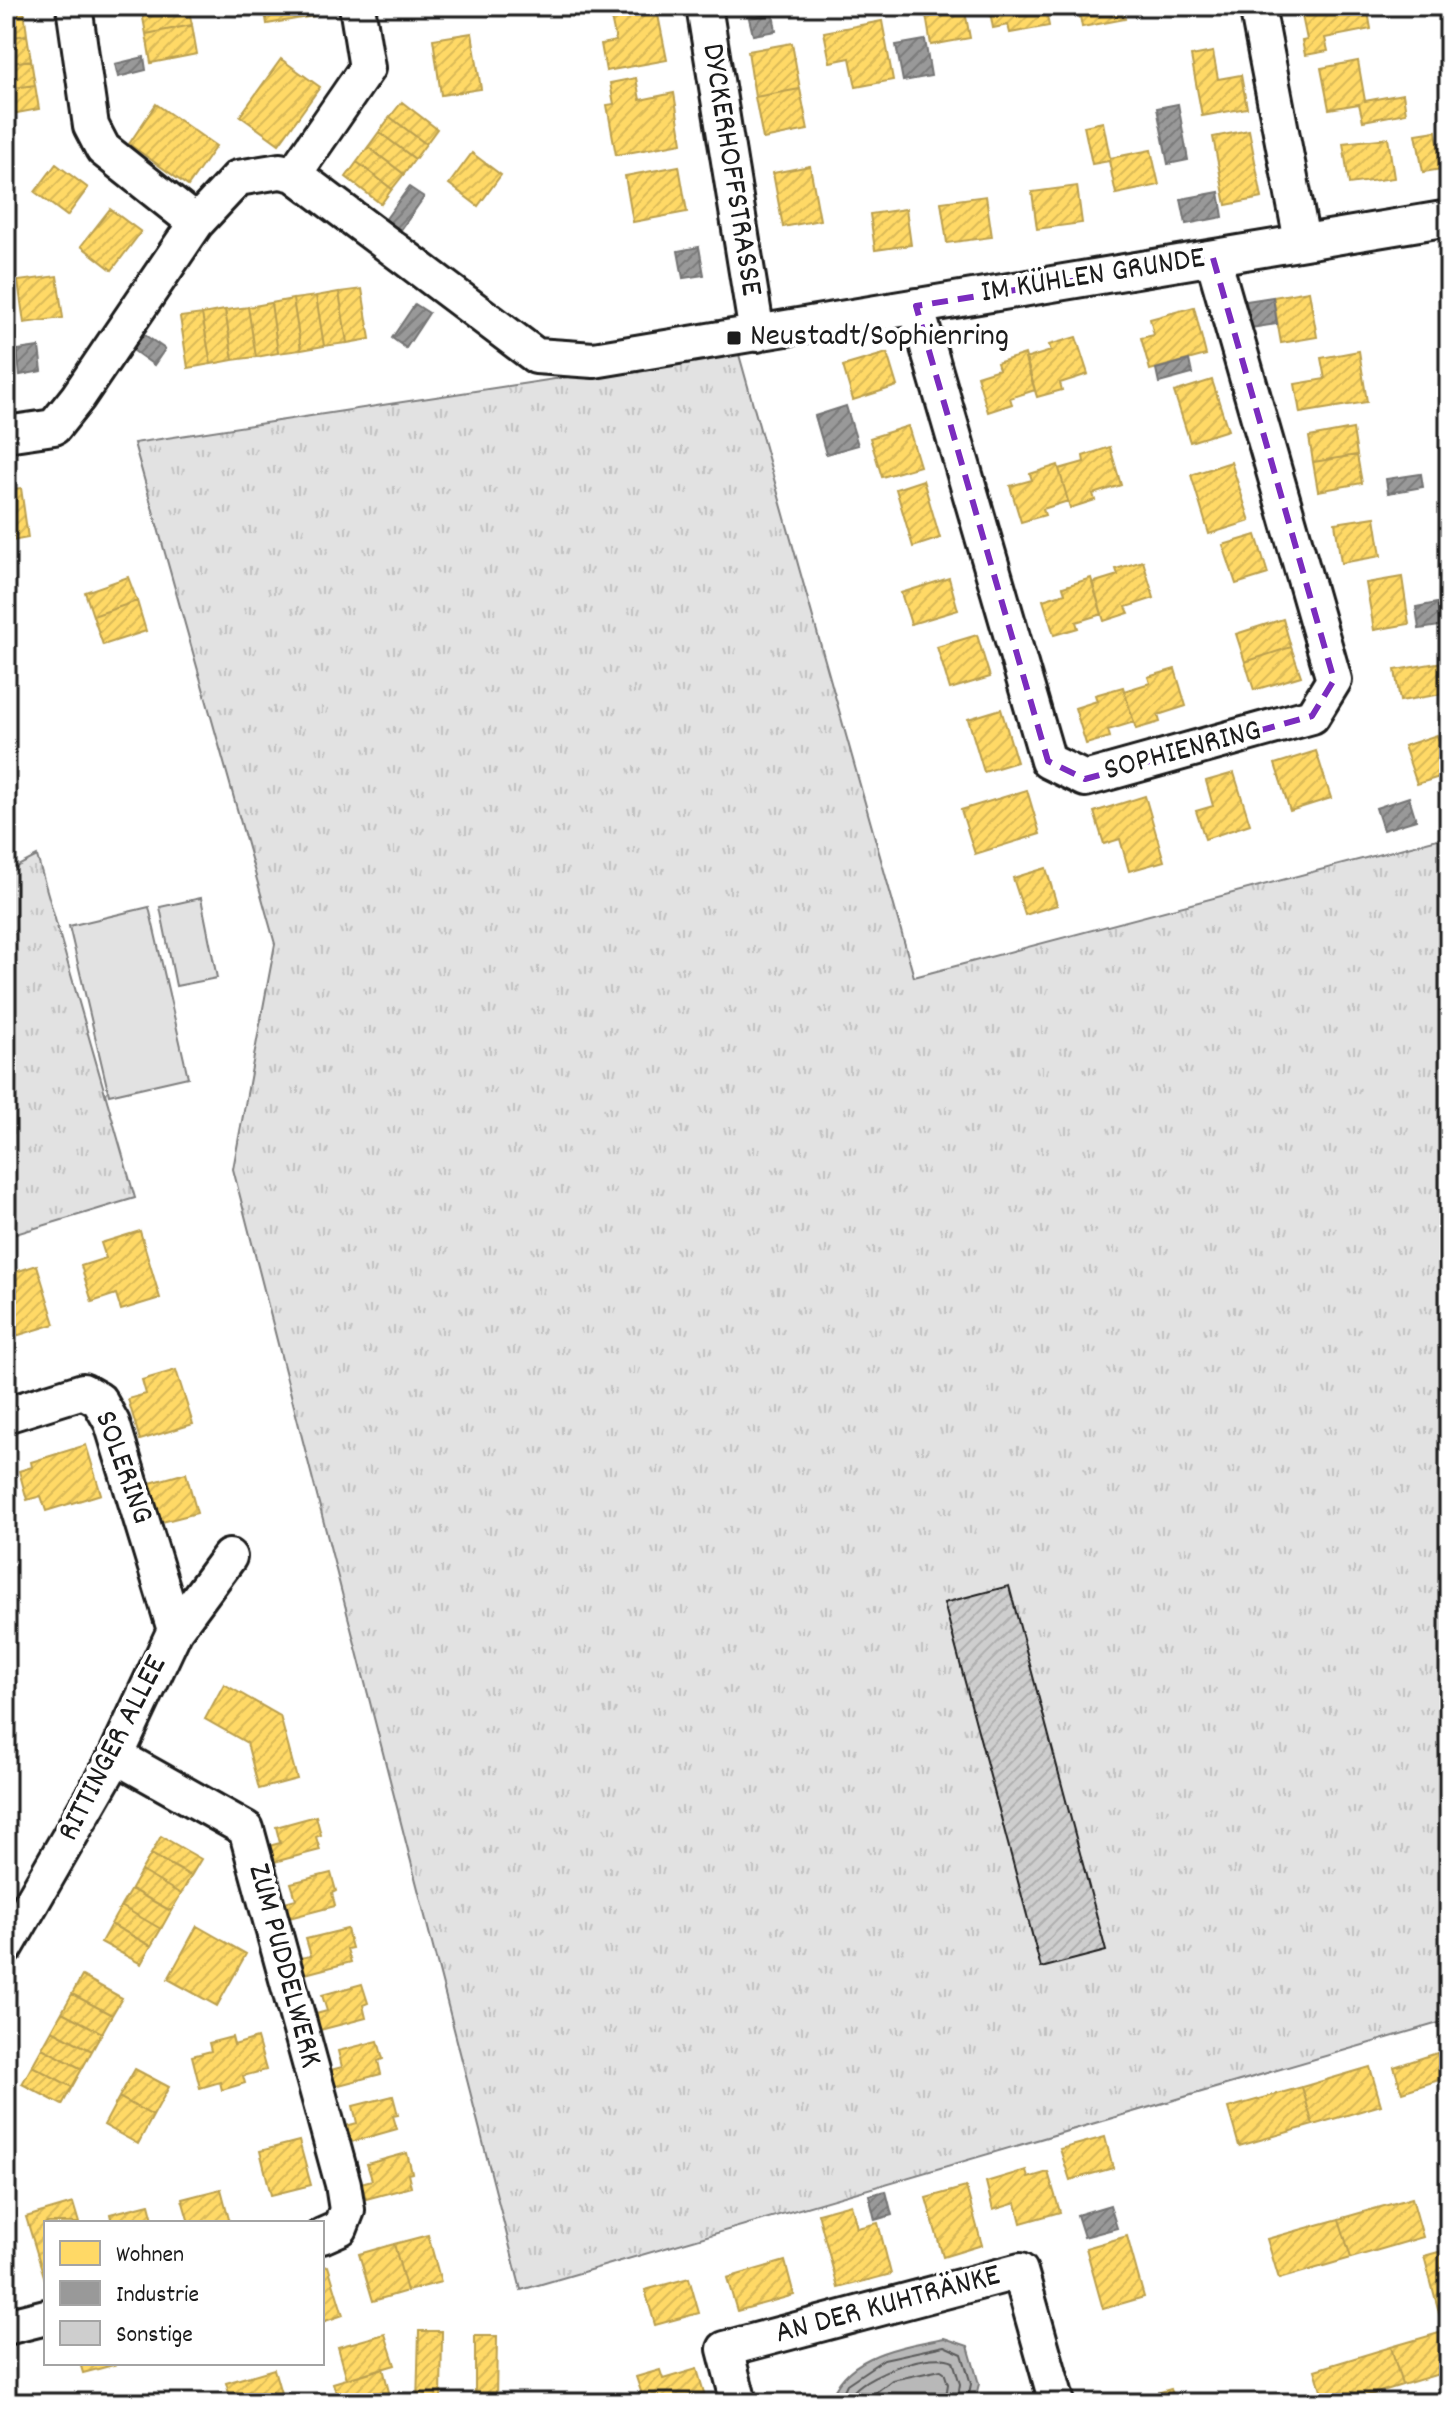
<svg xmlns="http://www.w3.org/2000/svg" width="1455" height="2409" viewBox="0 0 1455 2409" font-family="Dekko,sans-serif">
	<defs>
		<pattern id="grass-tufts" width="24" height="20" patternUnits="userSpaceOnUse" patternTransform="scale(2)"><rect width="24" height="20" fill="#e2e2e2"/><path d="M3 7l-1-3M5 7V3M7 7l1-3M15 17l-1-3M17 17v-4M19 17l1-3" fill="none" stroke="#c1c1c1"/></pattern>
		<pattern id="homes-hatch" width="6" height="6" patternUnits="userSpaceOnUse" patternTransform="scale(2)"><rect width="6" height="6" fill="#ffd966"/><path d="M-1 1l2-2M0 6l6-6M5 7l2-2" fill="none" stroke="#daba58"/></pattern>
		<pattern id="industry-hatch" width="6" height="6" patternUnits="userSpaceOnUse" patternTransform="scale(2)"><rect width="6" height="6" fill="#999"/><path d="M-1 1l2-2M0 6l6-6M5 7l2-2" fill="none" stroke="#7c7c7c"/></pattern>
		<pattern id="building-hatch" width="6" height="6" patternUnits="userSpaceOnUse" patternTransform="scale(2)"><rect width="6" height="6" fill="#cecece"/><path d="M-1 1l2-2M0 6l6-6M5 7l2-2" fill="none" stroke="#b0b0b0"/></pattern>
	</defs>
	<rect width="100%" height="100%" fill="#fff"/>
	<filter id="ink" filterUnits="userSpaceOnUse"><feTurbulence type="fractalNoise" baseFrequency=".0125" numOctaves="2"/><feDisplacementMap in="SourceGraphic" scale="16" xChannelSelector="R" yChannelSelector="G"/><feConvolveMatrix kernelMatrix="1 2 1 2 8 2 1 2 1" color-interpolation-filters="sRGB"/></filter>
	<g filter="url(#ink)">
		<!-- grass -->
		<path fill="url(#grass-tufts)" stroke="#7f7f7f" stroke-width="2" d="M 738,351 L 914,977 L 1449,836 L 1449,2020 L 521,2290 L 233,1169 L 275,944 L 134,443 Z
			M 37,856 L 135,1198 L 6,1237 L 6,872 Z"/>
		<!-- green -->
		<path fill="#e2e2e2" stroke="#7f7f7f" stroke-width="2" d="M 201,898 L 217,978 L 176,986 L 160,907 Z
			M 149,907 L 188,1077 L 109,1095 L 69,926 Z"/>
		<!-- water -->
		<path fill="#b8b8b8" stroke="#7a7a7a" stroke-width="2" d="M 944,2338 L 968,2346 L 979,2384 L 974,2403 L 830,2403 C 843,2354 902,2347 944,2338 Z"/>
		<!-- homes -->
		<path fill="url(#homes-hatch)" stroke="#bba050" stroke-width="2" d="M 148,6 L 188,6 L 192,25 L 146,34 L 141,7 Z
			M 264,6 L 313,6 L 314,16 L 267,24 Z
			M 943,6 L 964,6 L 970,38 L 931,45 L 925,9 Z
			M 989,6 L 1045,6 L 1049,26 L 1010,33 L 1008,25 L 993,28 Z
			M 1078,6 L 1122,6 L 1125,19 L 1082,27 Z
			M 1300,6 L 1367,6 L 1371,29 L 1325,38 L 1328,51 L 1305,55 L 1302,41 L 1307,40 Z
			M 24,10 L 27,35 L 6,38 L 6,13 Z
			M 657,10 L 667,60 L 606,71 L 601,44 L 616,41 L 611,18 Z
			M 882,21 L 893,80 L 856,87 L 850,58 L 830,62 L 824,32 Z
			M 192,25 L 197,54 L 151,63 L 146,34 Z
			M 472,33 L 481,89 L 441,95 L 433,39 Z
			M 27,35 L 31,60 L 6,64 L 6,38 Z
			M 792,43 L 800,89 L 755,97 L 748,51 Z
			M 1213,52 L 1218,79 L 1241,75 L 1247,108 L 1202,116 L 1191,56 Z
			M 281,59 L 320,87 L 279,144 L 240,116 Z
			M 31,60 L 35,85 L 6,89 L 6,64 Z
			M 1358,61 L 1365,101 L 1403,94 L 1406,113 L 1363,121 L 1359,104 L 1329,109 L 1321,68 Z
			M 636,78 L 640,100 L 674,93 L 682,143 L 616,155 L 607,105 L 614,104 L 610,83 Z
			M 35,85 L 39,109 L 6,115 L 6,89 Z
			M 800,89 L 808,130 L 763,139 L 755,97 Z
			M 402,102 L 437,129 L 426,144 L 390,117 Z
			M 156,104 L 216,146 L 188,186 L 129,144 Z
			M 390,117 L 426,144 L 415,159 L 379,132 Z
			M 1103,122 L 1110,158 L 1151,150 L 1159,185 L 1116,194 L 1109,161 L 1092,164 L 1084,126 Z
			M 1249,130 L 1262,198 L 1226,205 L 1213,137 Z
			M 1436,131 L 1442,169 L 1423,172 L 1416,134 Z
			M 379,132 L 415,159 L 404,174 L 368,147 Z
			M 1388,138 L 1394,178 L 1349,184 L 1343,143 Z
			M 368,147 L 404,174 L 392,189 L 357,162 Z
			M 472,153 L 501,175 L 478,206 L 449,184 Z
			M 357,162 L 392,189 L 381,204 L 346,177 Z
			M 56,164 L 88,188 L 67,216 L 35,192 Z
			M 679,166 L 687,212 L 633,222 L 625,176 Z
			M 810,166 L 820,220 L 783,227 L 773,173 Z
			M 1077,186 L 1082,223 L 1037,229 L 1032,192 Z
			M 986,196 L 992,237 L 947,243 L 941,202 Z
			M 110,209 L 141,232 L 112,270 L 81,246 Z
			M 906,209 L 911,245 L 875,250 L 870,214 Z
			M 57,276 L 63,318 L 24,323 L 18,281 Z
			M 362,289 L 370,339 L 347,343 L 339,292 Z
			M 1309,291 L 1317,337 L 1281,343 L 1273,297 Z
			M 339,292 L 347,343 L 324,346 L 316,296 Z
			M 316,296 L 324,346 L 301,350 L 293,299 Z
			M 293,299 L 301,350 L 278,353 L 271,303 Z
			M 271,303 L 278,353 L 256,357 L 248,307 Z
			M 248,307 L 256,357 L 233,360 L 225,310 Z
			M 1194,307 L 1206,355 L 1150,370 L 1141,338 L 1154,335 L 1150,319 Z
			M 225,310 L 233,360 L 211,364 L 202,314 Z
			M 202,314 L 211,364 L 188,368 L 180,317 Z
			M 1076,337 L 1088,374 L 1060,383 L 1062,390 L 1037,397 L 1025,359 L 1051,351 L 1049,345 Z
			M 1359,351 L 1367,402 L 1300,413 L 1295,384 L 1325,379 L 1321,358 Z
			M 887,353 L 897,386 L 853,400 L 843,366 Z
			M 1025,354 L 1035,390 L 1010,398 L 1012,404 L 988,412 L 977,376 L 999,369 L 997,363 Z
			M 1212,380 L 1228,430 L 1190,442 L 1174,392 Z
			M 908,426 L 920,466 L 882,477 L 870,438 Z
			M 1353,429 L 1357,455 L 1313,462 L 1309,437 Z
			M 1110,447 L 1121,485 L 1093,494 L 1095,500 L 1070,508 L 1059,469 L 1084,462 L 1083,456 Z
			M 1357,455 L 1362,483 L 1318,491 L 1313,462 Z
			M 1231,462 L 1250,521 L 1209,534 L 1191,475 Z
			M 1058,465 L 1068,501 L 1043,509 L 1045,515 L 1021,522 L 1010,486 L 1032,480 L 1030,474 Z
			M 923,480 L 940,538 L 913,547 L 896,489 Z
			M 21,488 L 28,538 L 6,542 L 6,490 Z
			M 1375,517 L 1381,556 L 1341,563 L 1335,523 Z
			M 1256,535 L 1268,574 L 1236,584 L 1223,545 Z
			M 1143,561 L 1154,598 L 1126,607 L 1129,613 L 1104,621 L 1092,583 L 1118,575 L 1116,569 Z
			M 128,577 L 137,601 L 93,616 L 85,592 Z
			M 1402,577 L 1409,624 L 1374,630 L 1366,583 Z
			M 949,578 L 958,610 L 911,624 L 901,593 Z
			M 1091,578 L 1102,614 L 1076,622 L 1078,628 L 1054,635 L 1043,600 L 1065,593 L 1063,587 Z
			M 137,601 L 146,631 L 103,645 L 93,616 Z
			M 1283,619 L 1291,647 L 1245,662 L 1236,634 Z
			M 977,635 L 990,677 L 950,689 L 937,647 Z
			M 1291,647 L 1301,676 L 1254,690 L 1245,662 Z
			M 1449,661 L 1449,693 L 1400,701 L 1395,670 Z
			M 1175,669 L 1186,706 L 1158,715 L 1160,722 L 1136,729 L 1124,691 L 1150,683 L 1148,677 Z
			M 1123,687 L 1134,722 L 1108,730 L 1110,737 L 1086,744 L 1075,708 L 1097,701 L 1095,695 Z
			M 1001,709 L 1017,762 L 984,772 L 968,719 Z
			M 1437,735 L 1449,774 L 1417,784 L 1404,746 Z
			M 1316,751 L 1331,798 L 1290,811 L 1275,764 Z
			M 1234,773 L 1250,824 L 1205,839 L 1196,811 L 1213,806 L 1206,781 Z
			M 1027,790 L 1040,834 L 975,854 L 961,810 Z
			M 1145,796 L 1164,861 L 1129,871 L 1120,839 L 1104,844 L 1094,812 Z
			M 1046,868 L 1057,905 L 1025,915 L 1013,878 Z
			M 140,1231 L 160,1298 L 121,1310 L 116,1294 L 92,1302 L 81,1266 L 106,1258 L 101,1243 Z
			M 37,1265 L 55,1324 L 9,1338 L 6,1329 L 6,1275 Z
			M 176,1370 L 193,1424 L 140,1440 L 128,1399 L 146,1394 L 142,1380 Z
			M 86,1445 L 101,1494 L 46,1511 L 41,1496 L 27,1500 L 19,1471 L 32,1467 L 31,1462 Z
			M 186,1473 L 197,1513 L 154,1524 L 143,1485 Z
			M 224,1684 L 280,1716 L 297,1779 L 259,1789 L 247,1743 L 205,1719 Z
			M 316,1816 L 321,1835 L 316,1837 L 320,1850 L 274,1862 L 269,1846 L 280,1843 L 276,1827 Z
			M 161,1836 L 201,1859 L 191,1876 L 151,1854 Z
			M 151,1854 L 191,1876 L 181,1894 L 141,1871 Z
			M 141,1871 L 181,1894 L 171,1911 L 131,1889 Z
			M 331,1873 L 336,1891 L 332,1893 L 335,1906 L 289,1918 L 285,1902 L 296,1899 L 291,1883 Z
			M 131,1889 L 171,1911 L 161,1929 L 121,1906 Z
			M 121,1906 L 161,1929 L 151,1946 L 111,1924 Z
			M 111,1924 L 151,1946 L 141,1964 L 101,1942 Z
			M 197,1926 L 246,1954 L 217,2006 L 168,1979 Z
			M 347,1929 L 352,1948 L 347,1949 L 351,1962 L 305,1974 L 300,1958 L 311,1956 L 306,1939 Z
			M 82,1976 L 122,1998 L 112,2015 L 72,1994 Z
			M 362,1984 L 368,2003 L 363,2005 L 366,2018 L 320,2030 L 316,2014 L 327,2011 L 322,1995 Z
			M 72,1994 L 112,2015 L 102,2033 L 62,2012 Z
			M 62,2012 L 102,2033 L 92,2051 L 52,2030 Z
			M 52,2030 L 92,2051 L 82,2069 L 42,2048 Z
			M 232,2037 L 234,2045 L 257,2038 L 266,2070 L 243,2076 L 245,2083 L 222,2090 L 220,2082 L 200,2088 L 192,2056 L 211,2051 L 209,2043 Z
			M 378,2041 L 383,2059 L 378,2061 L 381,2074 L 335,2086 L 331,2070 L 342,2067 L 338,2051 Z
			M 42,2048 L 82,2069 L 72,2087 L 32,2066 Z
			M 1440,2052 L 1448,2077 L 1402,2092 L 1394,2067 Z
			M 32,2066 L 72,2087 L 62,2105 L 22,2084 Z
			M 1370,2067 L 1381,2105 L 1313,2125 L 1302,2087 Z
			M 135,2069 L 169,2087 L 153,2116 L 119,2097 Z
			M 1302,2087 L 1313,2125 L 1239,2146 L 1228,2108 Z
			M 393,2096 L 398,2115 L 393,2116 L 397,2129 L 351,2142 L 346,2126 L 357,2123 L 353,2106 Z
			M 119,2097 L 153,2116 L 138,2144 L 104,2125 Z
			M 1105,2137 L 1113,2168 L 1070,2180 L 1060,2149 Z
			M 299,2141 L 311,2185 L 271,2195 L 260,2151 Z
			M 407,2153 L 412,2173 L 408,2174 L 411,2187 L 366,2199 L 361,2183 L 372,2180 L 367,2164 Z
			M 1026,2170 L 1028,2178 L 1048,2172 L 1060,2212 L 1021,2223 L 1016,2203 L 993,2210 L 986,2182 Z
			M 966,2187 L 982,2245 L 943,2257 L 926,2198 Z
			M 221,2189 L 230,2223 L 189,2223 L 182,2199 Z
			M 1412,2198 L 1423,2237 L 1351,2258 L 1339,2219 Z
			M 73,2203 L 79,2223 L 46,2223 L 46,2283 L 26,2217 Z
			M 149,2204 L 154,2223 L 112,2223 L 110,2214 Z
			M 851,2204 L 857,2228 L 878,2223 L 891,2274 L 838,2288 L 818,2213 Z
			M 1339,2219 L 1351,2258 L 1279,2279 L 1267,2239 Z
			M 428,2235 L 441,2282 L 407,2291 L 394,2244 Z
			M 1127,2236 L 1144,2297 L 1103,2309 L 1086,2248 Z
			M 394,2244 L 407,2291 L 373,2301 L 359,2254 Z
			M 1442,2251 L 1449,2277 L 1449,2313 L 1440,2316 L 1424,2256 Z
			M 785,2261 L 794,2295 L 737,2311 L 727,2278 Z
			M 328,2266 L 343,2315 L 322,2322 L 322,2268 Z
			M 689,2278 L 699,2313 L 655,2325 L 645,2290 Z
			M 1449,2330 L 1449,2371 L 1402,2385 L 1391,2347 Z
			M 419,2331 L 442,2331 L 441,2403 L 417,2403 Z
			M 385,2334 L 395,2365 L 347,2379 L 338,2347 Z
			M 475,2336 L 497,2336 L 496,2403 L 475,2403 Z
			M 1391,2347 L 1402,2385 L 1344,2403 L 1325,2403 L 1315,2370 Z
			M 6,2359 L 18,2400 L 7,2403 L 6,2403 Z
			M 80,2363 L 121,2363 L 83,2373 Z
			M 383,2368 L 391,2400 L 379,2403 L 339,2403 L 333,2383 Z
			M 274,2369 L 283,2400 L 273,2403 L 232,2403 L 226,2383 Z
			M 697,2369 L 707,2403 L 645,2403 L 636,2377 L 660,2370 L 663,2379 Z
			M 1171,2389 L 1176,2403 L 1137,2403 L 1136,2399 Z"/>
		<!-- industry -->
		<path fill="url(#industry-hatch)" stroke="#747474" stroke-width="2" d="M 773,14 L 776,31 L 753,35 L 749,18 Z
			M 925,40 L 931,76 L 903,81 L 896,45 Z
			M 144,57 L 146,70 L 118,77 L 115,64 Z
			M 1178,104 L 1188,160 L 1168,164 L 1157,108 Z
			M 409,187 L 424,197 L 400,231 L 385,220 Z
			M 1219,192 L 1223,217 L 1186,224 L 1181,199 Z
			M 699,247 L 704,275 L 683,278 L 678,251 Z
			M 1273,297 L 1277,324 L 1250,328 L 1246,301 Z
			M 415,304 L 429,313 L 406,348 L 392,338 Z
			M 142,333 L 165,349 L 154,365 L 130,348 Z
			M 39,347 L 42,371 L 20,375 L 17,350 Z
			M 1189,360 L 1192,374 L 1159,383 L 1156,369 Z
			M 846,406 L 858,445 L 826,454 L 815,416 Z
			M 1421,474 L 1423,487 L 1388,493 L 1386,479 Z
			M 1437,603 L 1440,626 L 1419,629 L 1416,607 Z
			M 1409,797 L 1416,820 L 1383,830 L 1376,808 Z
			M 886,2191 L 892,2215 L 875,2220 L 869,2195 Z
			M 1110,2205 L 1117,2228 L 1084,2237 L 1077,2215 Z"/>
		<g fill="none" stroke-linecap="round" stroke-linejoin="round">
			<!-- shore -->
			<path stroke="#5a5a5a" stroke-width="2" d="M 838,2403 L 847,2384 L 884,2359 L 944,2346 L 962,2354 L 971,2384 L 967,2403
				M 849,2403 C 851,2399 852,2395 854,2391 C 870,2373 932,2350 953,2361 L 960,2384 L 957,2403
				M 862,2403 L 892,2380 L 941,2370 L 944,2372 L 948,2384 L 945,2403"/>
		</g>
		<!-- building -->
		<path fill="url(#building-hatch)" stroke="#1c1c1c" stroke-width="2" d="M 1009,1586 L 1106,1951 L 1041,1968 L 944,1603 Z"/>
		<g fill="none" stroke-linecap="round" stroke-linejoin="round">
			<!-- minor casing -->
			<g stroke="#1c1c1c" stroke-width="40">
				<path id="minor" d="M 74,6 L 91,126 L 103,149 L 196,223
					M 704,6 L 757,334
					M 1257,6 L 1302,241
					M 294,174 L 367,68 L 357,6
					M 916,306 L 1048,761 L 1085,779 L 1312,716 L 1334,680 L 1213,258
					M 6,434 L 54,427 L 78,397 L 196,223 L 238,178 L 280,171 L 294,174 L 536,356 L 594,360 L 1449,218
					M 6,1415 L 83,1391 L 99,1400 L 112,1423 L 175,1630
					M 116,1756 L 246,1829 L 343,2184 L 347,2210 L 340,2228 L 322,2236
					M 6,1947 L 116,1756 L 175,1630 L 229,1557
					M 6,2327 L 46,2317
					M 739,2403 L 725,2349 L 1020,2271 L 1057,2403"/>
			</g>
			<!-- minor -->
			<use href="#minor" stroke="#fff" stroke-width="34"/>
		</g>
	</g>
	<!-- marked area -->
	<path fill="none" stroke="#7b2cbf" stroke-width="6" stroke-dasharray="16 10" stroke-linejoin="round" d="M 1213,258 L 1334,680 L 1312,716 L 1085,779 L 1048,761 L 916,306 Z"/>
	<!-- markers -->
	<rect fill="#1c1c1c" stroke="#fff" stroke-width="3" x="726" y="330" width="16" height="16" rx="4"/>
	<g text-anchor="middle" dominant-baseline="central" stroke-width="8" stroke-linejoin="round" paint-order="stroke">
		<!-- street labels -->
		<g font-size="32" fill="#1c1c1c" stroke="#fff">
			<text transform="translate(730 170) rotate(81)">DYCKERHOFFSTRASSE</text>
			<text transform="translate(1093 277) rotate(-9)">IM KÜHLEN GRUNDE</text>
			<text transform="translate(1183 752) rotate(-15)">SOPHIENRING</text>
			<text transform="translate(122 1468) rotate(70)">SOLERING</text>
			<text transform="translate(114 1749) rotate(-63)">RITTINGER ALLEE</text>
			<text transform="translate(283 1966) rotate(75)">ZUM PUDDELWERK</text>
			<text transform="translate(888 2306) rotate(-15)">AN DER KUHTRÄNKE</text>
		</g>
		<!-- poi labels -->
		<g font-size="32" fill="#1c1c1c" stroke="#fff" text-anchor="start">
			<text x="750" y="338">Neustadt/Sophienring</text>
		</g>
	</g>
	<!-- margin -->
	<rect width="1455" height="2409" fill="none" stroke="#fff" stroke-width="32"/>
	<rect x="16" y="16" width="1423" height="2377" fill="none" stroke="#1c1c1c" stroke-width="3" filter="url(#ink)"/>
	<!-- legend -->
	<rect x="44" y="2221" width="280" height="144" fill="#ffffff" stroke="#a4a4a4" stroke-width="2"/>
	<rect x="60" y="2241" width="40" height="24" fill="#ffd966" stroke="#a4a4a4" stroke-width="2"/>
	<text x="116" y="2261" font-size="24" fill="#1c1c1c">Wohnen</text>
	<rect x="60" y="2281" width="40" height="24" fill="#999999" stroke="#a4a4a4" stroke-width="2"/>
	<text x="116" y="2301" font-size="24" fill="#1c1c1c">Industrie</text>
	<rect x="60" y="2321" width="40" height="24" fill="#cecece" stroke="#a4a4a4" stroke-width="2"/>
	<text x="116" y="2341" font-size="24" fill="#1c1c1c">Sonstige</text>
</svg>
